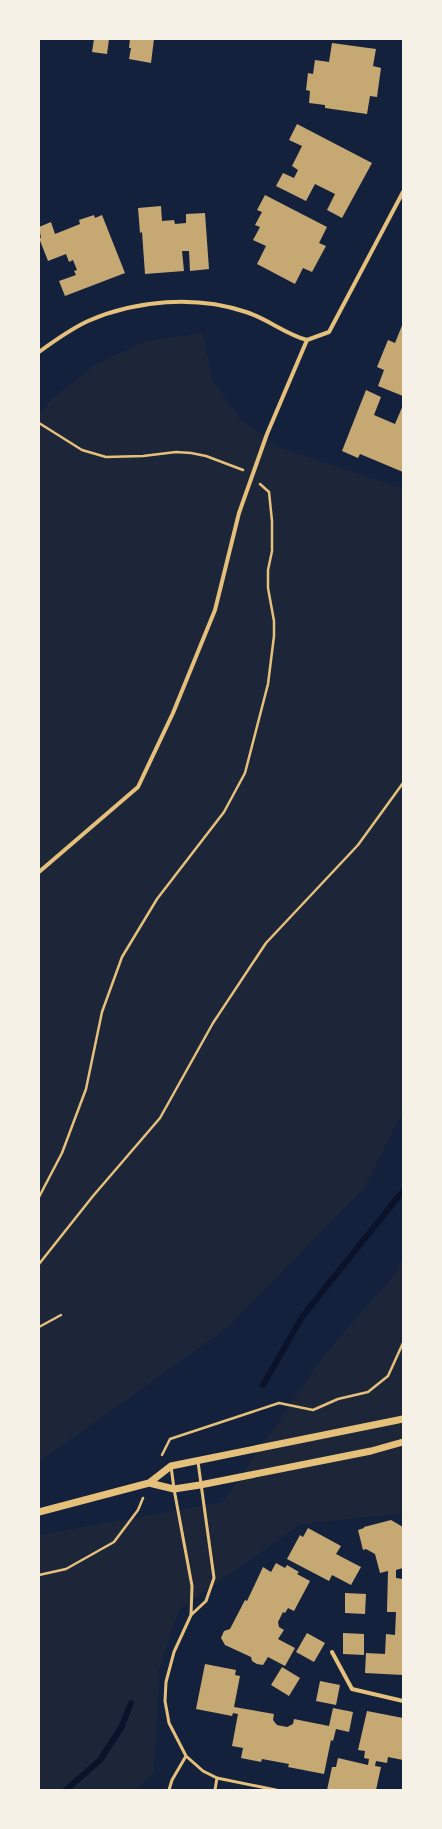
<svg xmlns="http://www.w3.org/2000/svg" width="442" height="1829" viewBox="0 0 442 1829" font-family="'Space Grotesk',sans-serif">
	<rect width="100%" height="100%" fill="#14213d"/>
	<!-- green -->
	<path fill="#1d2539" d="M 203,333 L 212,379 L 241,420 L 280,448 L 403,489 L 403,1112 L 363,1190 L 227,1328 L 39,1462 L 39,415 L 52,399 L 93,366 L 146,341 Z
		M 403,1259 L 403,1513 L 301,1524 L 179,1610 L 159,1669 L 154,1772 L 136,1790 L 39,1790 L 39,1535 L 223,1502 L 324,1355 L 394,1275 Z"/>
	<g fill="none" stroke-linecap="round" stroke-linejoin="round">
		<!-- stream -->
		<path stroke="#0b132b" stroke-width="6" d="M 263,1385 L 302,1317 L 403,1191
			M 66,1790 L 100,1760 L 121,1728 L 131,1703"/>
	</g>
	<!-- building -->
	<path fill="#c6a872" d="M 94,39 L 109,39 L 107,54 L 92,52 Z
		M 130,39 L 154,39 L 151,63 L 129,59 L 131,48 L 129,48 Z
		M 332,43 L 376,49 L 373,66 L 381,68 L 377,97 L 370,96 L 367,114 L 325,108 L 325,105 L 309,103 L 310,91 L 306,90 L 308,73 L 313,74 L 315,60 L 329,62 Z
		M 297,124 L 372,163 L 342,218 L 327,210 L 335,194 L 315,184 L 306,201 L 276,186 L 283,173 L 294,178 L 298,170 L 292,166 L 302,146 L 289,140 Z
		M 265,195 L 327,227 L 319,243 L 326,246 L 312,272 L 303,268 L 295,284 L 257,264 L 266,246 L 253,240 L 260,227 L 255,225 L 262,212 L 257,210 Z
		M 161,206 L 162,221 L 174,220 L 175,224 L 186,223 L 186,214 L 205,213 L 209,269 L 190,271 L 189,251 L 182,251 L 184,271 L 145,274 L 142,232 L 140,233 L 138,208 Z
		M 94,215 L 95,218 L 102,215 L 125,273 L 65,296 L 59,281 L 76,275 L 74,271 L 77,270 L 73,260 L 69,262 L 66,254 L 48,261 L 39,238 L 41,238 L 39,227 L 51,222 L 55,234 L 80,224 L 79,220 Z
		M 403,323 L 403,396 L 378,386 L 384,370 L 377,367 L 388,340 L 395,343 Z
		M 366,390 L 381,397 L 374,415 L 395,424 L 403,405 L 403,472 L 360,454 L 358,458 L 342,451 Z
		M 391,1520 L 403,1527 L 403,1568 L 396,1570 L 396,1578 L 403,1579 L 403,1675 L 365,1673 L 366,1653 L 385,1654 L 386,1634 L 395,1635 L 396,1612 L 387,1612 L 388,1571 L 380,1573 L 375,1554 L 366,1549 L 363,1550 L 358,1530 L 364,1528 L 364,1527 Z
		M 308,1528 L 341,1546 L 336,1554 L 361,1567 L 351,1585 L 332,1575 L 329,1581 L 287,1559 L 300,1535 L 303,1537 Z
		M 276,1563 L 285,1568 L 287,1565 L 299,1572 L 297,1574 L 310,1581 L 294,1611 L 288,1608 L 285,1613 L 283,1612 L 278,1622 L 279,1627 L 284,1630 L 278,1639 L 295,1648 L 285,1666 L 268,1657 L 263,1665 L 257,1664 L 252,1661 L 251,1657 L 225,1645 L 221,1638 L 224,1631 L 230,1629 L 245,1600 L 247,1601 L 263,1567 L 271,1572 Z
		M 345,1593 L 366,1594 L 365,1614 L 345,1613 Z
		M 307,1633 L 325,1643 L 314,1662 L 296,1652 Z
		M 343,1633 L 364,1634 L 364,1655 L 343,1654 Z
		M 205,1664 L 236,1670 L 235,1675 L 240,1676 L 234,1707 L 274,1714 L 273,1720 L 277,1725 L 287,1727 L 293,1724 L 294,1719 L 329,1726 L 333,1708 L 353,1712 L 349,1732 L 336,1729 L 333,1741 L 331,1740 L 324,1774 L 288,1767 L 289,1764 L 262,1759 L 261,1762 L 241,1758 L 243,1748 L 232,1746 L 238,1714 L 233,1713 L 232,1716 L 196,1709 Z
		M 282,1667 L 300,1678 L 289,1696 L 271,1685 Z
		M 320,1681 L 340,1685 L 336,1705 L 316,1701 Z
		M 367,1711 L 403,1718 L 403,1760 L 388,1757 L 387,1763 L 376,1761 L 375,1766 L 381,1767 L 376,1790 L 327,1790 L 332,1767 L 336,1767 L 338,1758 L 368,1765 L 369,1759 L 364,1758 L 365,1751 L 358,1750 Z"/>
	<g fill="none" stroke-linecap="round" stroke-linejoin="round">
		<!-- path -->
		<path stroke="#e5c07b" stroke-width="2.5" d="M 39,423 L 82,450 L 106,457 L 143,456 L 176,452 L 191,453 L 206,456 L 243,470
			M 39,1197 L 62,1153 L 86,1089 L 102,1012 L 122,957 L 157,899 L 224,812 L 245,773 L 268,684 L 274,636 L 274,621 L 268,588 L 268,570 L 272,551 L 272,521 L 269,492 L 260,484
			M 39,1264 L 93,1196 L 160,1118 L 213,1023 L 266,943 L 358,845 L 403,783
			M 39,1327 L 61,1315
			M 162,1455 L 170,1439 L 279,1403 L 313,1410 L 338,1399 L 368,1392 L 388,1376 L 403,1343
			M 39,1575 L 66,1569 L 114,1542 L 138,1510 L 143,1498"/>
		<!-- service -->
		<path stroke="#e5c07b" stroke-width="3" d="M 171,1466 L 174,1489 L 192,1586 L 191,1615 L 174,1652 L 166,1682 L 165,1701 L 169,1723 L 186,1756 L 203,1771 L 217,1778 L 276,1790
			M 191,1615 L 206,1601 L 214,1578 L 198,1462
			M 169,1790 L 172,1780 L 186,1756
			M 215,1790 L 217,1778"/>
		<!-- minor -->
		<path stroke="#e5c07b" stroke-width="4" d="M 307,340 L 329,332 L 403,192
			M 39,352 C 54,341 71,329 88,321 C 136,300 196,295 246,312 C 268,319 285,334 307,340
			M 39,872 L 138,787 L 173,713 L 215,610 L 239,513 L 267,434 L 307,340
			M 332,1652 L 352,1689 L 403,1701"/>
		<!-- tertiary -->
		<path stroke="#e5c07b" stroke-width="7" d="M 149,1483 L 174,1489 L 200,1485 L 371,1451 L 403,1442
			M 39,1512 L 149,1483 L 171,1466 L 403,1419"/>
	</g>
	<!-- border -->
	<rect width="442" height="1829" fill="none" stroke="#f6f1e7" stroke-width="80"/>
</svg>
